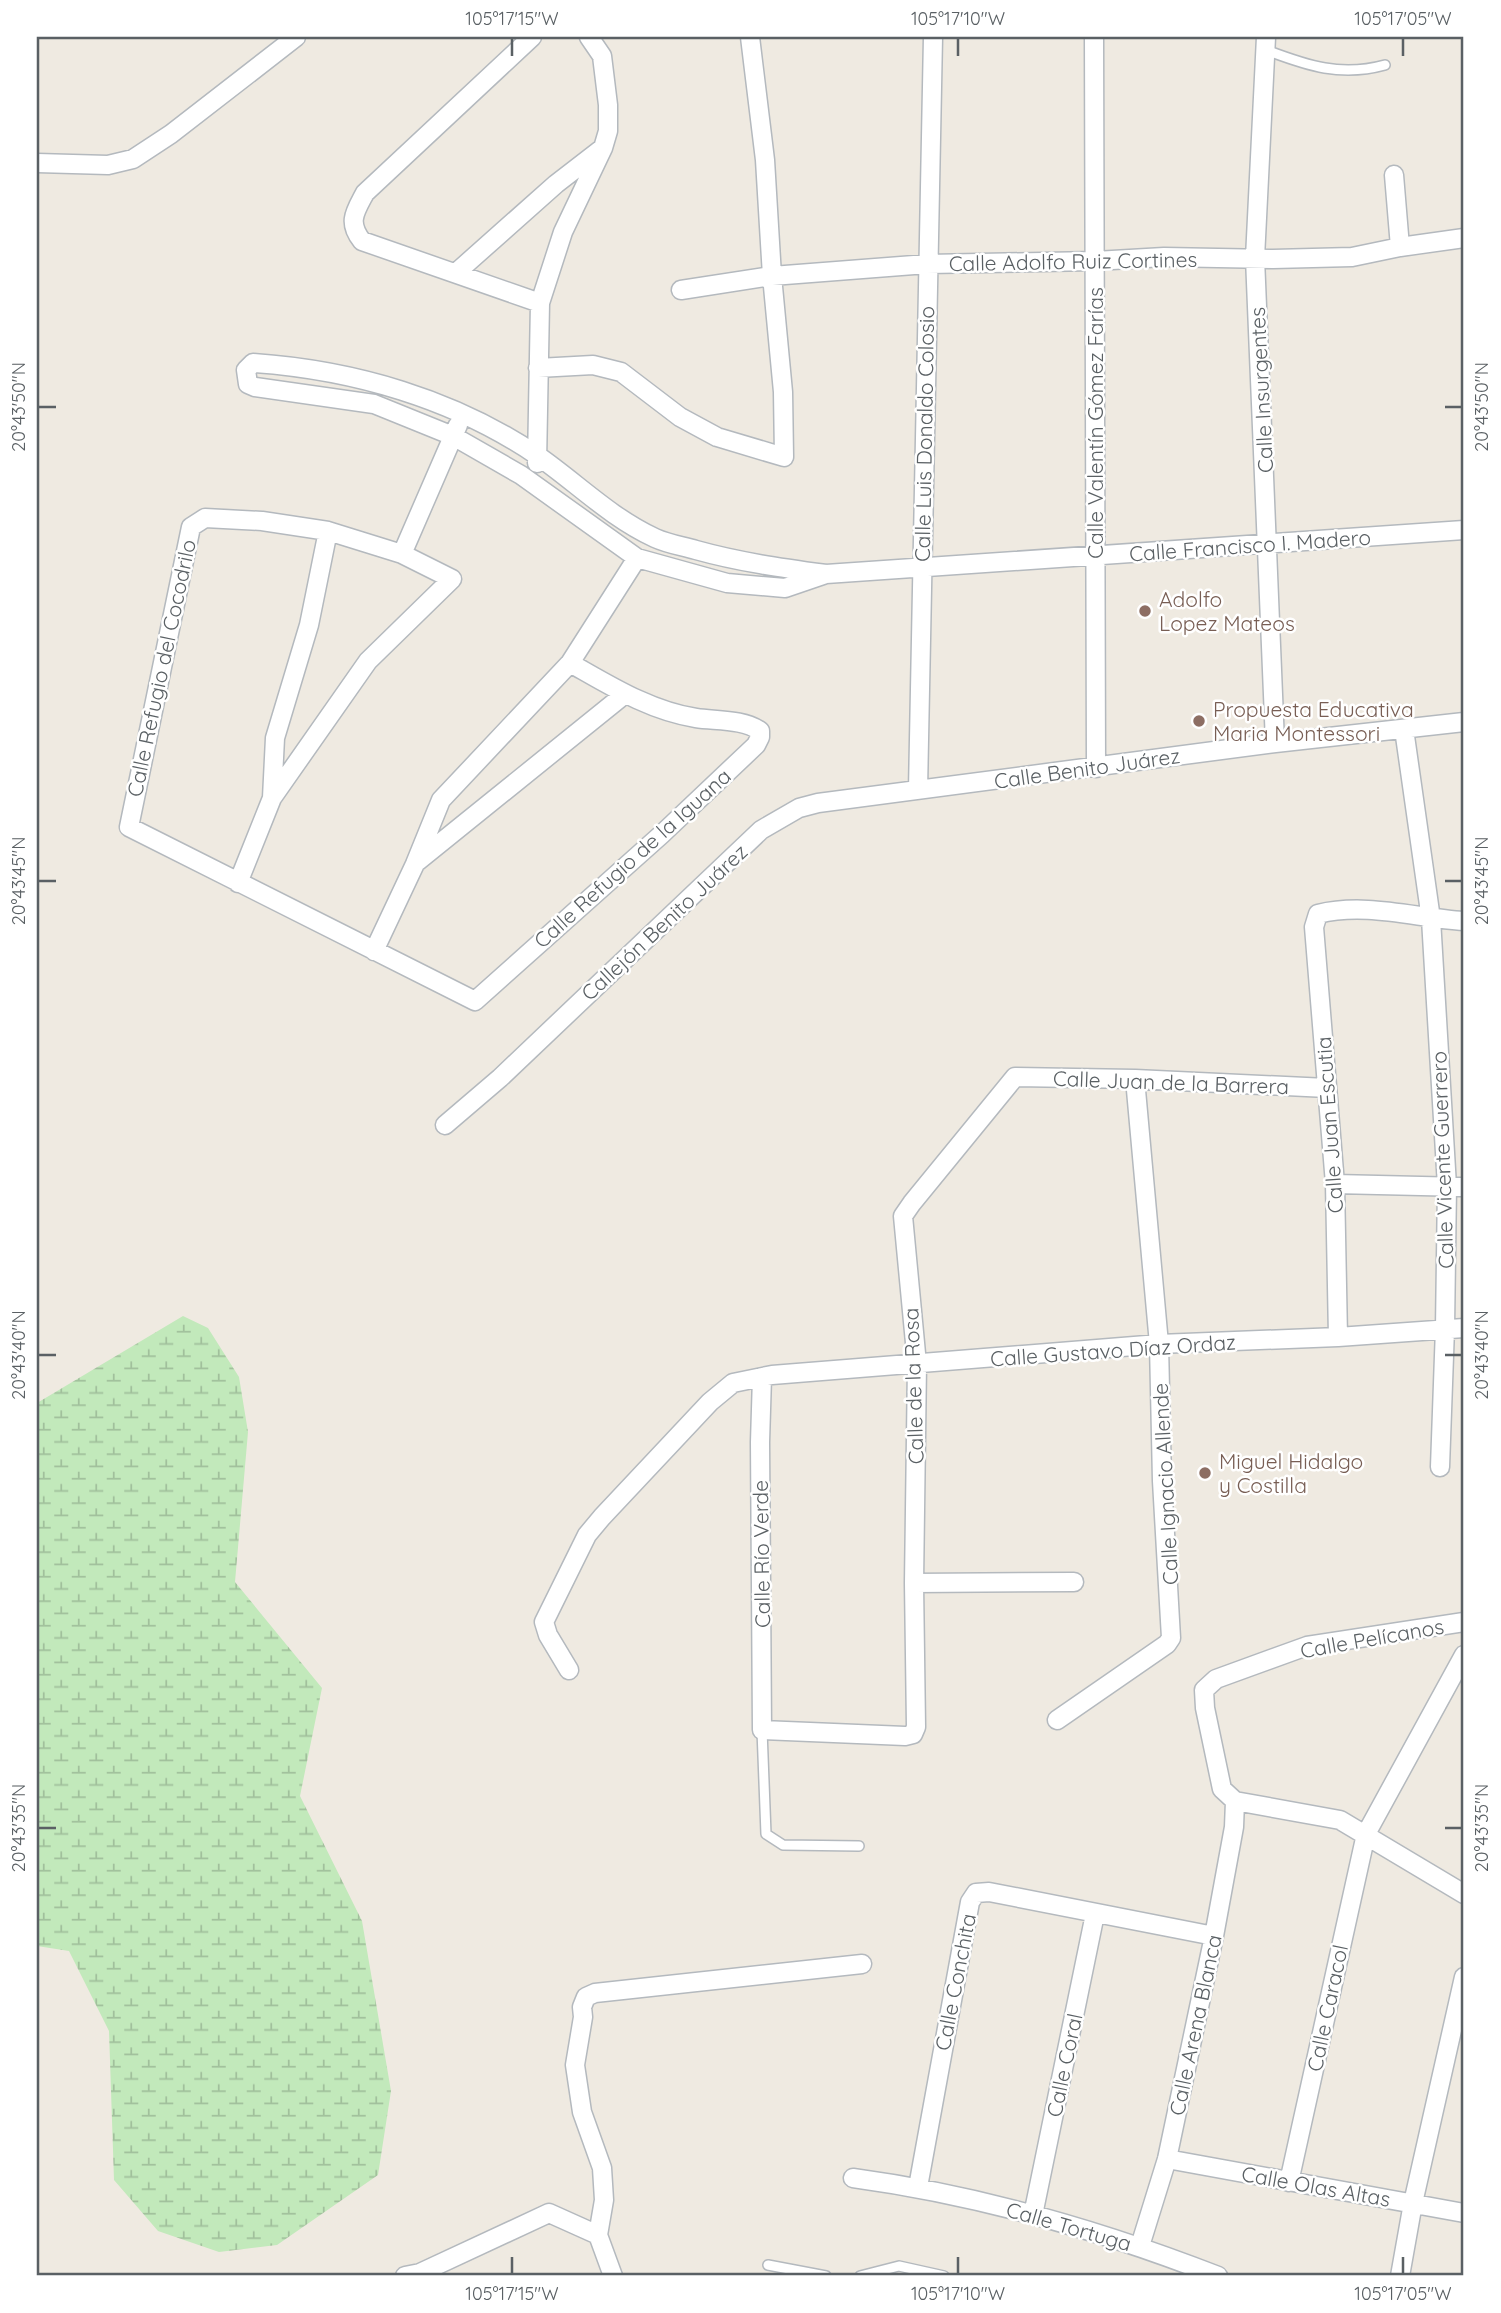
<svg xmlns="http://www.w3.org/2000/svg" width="1501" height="2313" viewBox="0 0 1501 2313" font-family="Quicksand,sans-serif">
	<defs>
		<pattern id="wetland-marsh" width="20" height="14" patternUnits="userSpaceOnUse" patternTransform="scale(1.75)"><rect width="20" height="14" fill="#c2e9bb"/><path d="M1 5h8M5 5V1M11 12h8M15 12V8" fill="none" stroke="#a1c09c"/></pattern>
	</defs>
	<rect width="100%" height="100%" fill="#efeae1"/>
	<!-- wetland -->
	<path fill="url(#wetland-marsh)" d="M 183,1316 L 208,1328 L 239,1377 L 248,1432 L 235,1582 L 322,1688 L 300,1796 L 362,1921 L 391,2091 L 378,2175 L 277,2245 L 219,2252 L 158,2231 L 114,2180 L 109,2031 L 69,1951 L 37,1946 L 37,1403 Z"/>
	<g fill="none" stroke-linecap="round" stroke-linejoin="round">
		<!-- lane casing -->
		<g stroke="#b4b9be" stroke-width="12">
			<path id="lane" d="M 1266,50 C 1308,66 1341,77 1385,65
				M 762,1730 L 766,1834 L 783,1845 L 859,1846
				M 768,2265 L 826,2276
				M 860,2276 L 899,2266 L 944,2276"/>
		</g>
		<!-- street casing -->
		<g stroke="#b4b9be" stroke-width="21">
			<path id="street" d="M 532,37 L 365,193 C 355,212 347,222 362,241 L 540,303
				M 1094,37 L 1096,768
				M 1266,37 L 1255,258 L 1275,743
				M 37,163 L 108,165 L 133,159 L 171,134 L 296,37
				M 1394,175 L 1400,247
				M 457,272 L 556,184 L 600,150
				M 681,290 L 772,276 L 927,264 L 1095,261 L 1164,257 L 1273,259 L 1352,257 L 1400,247 L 1464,238
				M 538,368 L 593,365 L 621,372 L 680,417 L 717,437 L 784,457 L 783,392 L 772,276 L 765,160 L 750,37
				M 537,463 L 540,303 L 563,232 L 603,148 L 608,131 L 608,105 L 602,56 L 589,37
				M 402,554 L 458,425
				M 826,574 L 785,588 L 727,583 L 637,558 L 521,475 L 453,436 L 374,404 L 255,387 L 248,384 L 246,370 L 253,363 C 354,370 454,399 538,456 C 578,484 610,517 655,538 C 668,544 682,546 696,550 C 739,562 782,568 826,574 L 1464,530
				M 1404,729 L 1431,919 L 1447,1186 L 1445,1328 L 1440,1467
				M 918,790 L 933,37
				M 272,798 L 275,738 L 309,625 L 328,531
				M 418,861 L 625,694
				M 238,883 L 272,798 L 368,661 L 452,579 L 402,554 L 328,531 L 262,521 L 205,518 L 191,527 L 129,827 L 475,1001 L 662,834 L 756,745 L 760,737 L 760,731 C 744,719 716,721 696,718 C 650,711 609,685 570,663
				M 374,951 L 415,864 L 441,800 L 570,663 L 637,558
				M 445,1125 L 500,1078 L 761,830 L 799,808 L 818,803 L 1275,743 L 1464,722
				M 1335,1184 L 1464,1187
				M 1338,1337 L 1335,1184 L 1314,927 L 1318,914 C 1366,902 1416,918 1464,921
				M 762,1377 L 760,1442 L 762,1730 L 905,1736 L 913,1734 L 916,1727 L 914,1583 L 917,1364 L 903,1216 L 912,1203 L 1015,1077 L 1135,1079 L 1327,1088
				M 914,1583 L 1074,1582
				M 1464,1622 L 1307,1646 L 1216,1679 L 1204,1690 L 1205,1708 L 1222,1789 L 1235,1801 L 1340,1820 L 1464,1894
				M 569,1670 L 548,1635 L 544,1622 L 587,1535 L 602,1517 L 710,1402 L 733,1383 L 772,1375 L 1159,1344 L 1338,1337 L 1464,1328
				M 1057,1720 L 1167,1644 L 1171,1638 L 1162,1481 L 1159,1344 L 1135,1079
				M 1167,2159 L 1464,2213
				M 853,2178 C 978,2195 1100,2230 1218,2276
				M 1289,2182 L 1366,1834 L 1464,1655
				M 918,2187 L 970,1902 L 976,1893 L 989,1892 L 1214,1936
				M 1033,2215 L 1095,1914
				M 1140,2246 L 1167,2159 L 1214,1936 L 1234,1827 L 1235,1801
				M 405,2276 L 420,2273 L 549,2213 L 598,2235
				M 613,2276 L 598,2235 L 604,2200 L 602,2168 L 582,2112 L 575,2065 L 583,2017 L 582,2007 L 586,1997 L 595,1993 L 862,1964
				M 1400,2276 L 1413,2203 L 1464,1977"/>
		</g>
		<!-- lane -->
		<use href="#lane" stroke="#fff" stroke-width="9"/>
		<!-- street -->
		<use href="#street" stroke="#fff" stroke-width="18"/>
	</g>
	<!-- ticks -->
	<path fill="none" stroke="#5a6064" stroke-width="2.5" d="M 512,38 L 512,56M 958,38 L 958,56M 1403,38 L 1403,56M 38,407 L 56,407M 1445,407 L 1462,407M 38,881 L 56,881M 1445,881 L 1462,881M 38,1355 L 56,1355M 1445,1355 L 1462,1355M 38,1828 L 56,1828M 1445,1828 L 1462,1828M 512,2257 L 512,2274M 958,2257 L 958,2274M 1403,2257 L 1403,2274"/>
	<!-- markers -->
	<g fill="#8d6e63" stroke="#fff" stroke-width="2.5">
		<circle cx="1145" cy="611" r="7"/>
		<circle cx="1199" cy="721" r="7"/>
		<circle cx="1205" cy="1473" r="7"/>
	</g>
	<g text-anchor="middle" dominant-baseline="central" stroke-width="5" stroke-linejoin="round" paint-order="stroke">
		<!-- street labels -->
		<g font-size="21" fill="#5a6064" stroke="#fff">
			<text transform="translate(1073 261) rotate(-1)">Calle Adolfo Ruiz Cortines</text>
			<text transform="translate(1261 390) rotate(-93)">Calle Insurgentes</text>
			<text transform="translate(1095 423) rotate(-90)">Calle Valentín Gómez Farías</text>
			<text transform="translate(924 434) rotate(-89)">Calle Luis Donaldo Colosio</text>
			<text transform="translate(1250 545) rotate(-4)">Calle Francisco I. Madero</text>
			<text transform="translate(161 668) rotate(-78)">Calle Refugio del Cocodrilo</text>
			<text transform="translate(1087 768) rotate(-8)">Calle Benito Juárez</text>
			<text transform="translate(632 858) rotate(-42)">Calle Refugio de la Iguana</text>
			<text transform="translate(664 922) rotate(-43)">Callejón Benito Juárez</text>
			<text transform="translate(1171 1082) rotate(2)">Calle Juan de la Barrera</text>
			<text transform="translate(1329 1125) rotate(-94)">Calle Juan Escutia</text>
			<text transform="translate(1442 1160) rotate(-92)">Calle Vicente Guerrero</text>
			<text transform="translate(1113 1350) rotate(-4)">Calle Gustavo Díaz Ordaz</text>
			<text transform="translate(913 1386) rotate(-92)">Calle de la Rosa</text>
			<text transform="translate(1165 1484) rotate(-93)">Calle Ignacio Allende</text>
			<text transform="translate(761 1554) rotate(-91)">Calle Río Verde</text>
			<text transform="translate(1372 1638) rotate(-10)">Calle Pelícanos</text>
			<text transform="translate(955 1982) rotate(-79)">Calle Conchita</text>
			<text transform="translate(1327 2008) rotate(-78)">Calle Caracol</text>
			<text transform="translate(1195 2025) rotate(-78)">Calle Arena Blanca</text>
			<text transform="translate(1064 2065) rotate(-78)">Calle Coral</text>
			<text transform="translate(1316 2186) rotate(10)">Calle Olas Altas</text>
			<text transform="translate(1069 2226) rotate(16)">Calle Tortuga</text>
		</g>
		<!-- education labels -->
		<g font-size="21" fill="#785e54" stroke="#fff" text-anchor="start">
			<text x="1159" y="599">Adolfo<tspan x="1159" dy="24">Lopez Mateos</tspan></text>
			<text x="1213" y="709">Propuesta Educativa<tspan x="1213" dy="24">Maria Montessori</tspan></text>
			<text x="1219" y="1461">Miguel Hidalgo<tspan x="1219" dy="24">y Costilla</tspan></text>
		</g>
	</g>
	<!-- border -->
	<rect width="1501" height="2313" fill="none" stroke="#ffffff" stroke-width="77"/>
	<rect x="38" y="38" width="1424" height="2236" fill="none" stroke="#5a6064" stroke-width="2.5"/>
	<g font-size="18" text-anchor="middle" fill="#5a6064">
		<text x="512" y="25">105°17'15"W</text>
		<text x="958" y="25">105°17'10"W</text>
		<text x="1403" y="25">105°17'05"W</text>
		<text transform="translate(19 407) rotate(-90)" y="6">20°43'50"N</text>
		<text transform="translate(1482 407) rotate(-90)" y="6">20°43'50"N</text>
		<text transform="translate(19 881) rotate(-90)" y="6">20°43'45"N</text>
		<text transform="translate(1482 881) rotate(-90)" y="6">20°43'45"N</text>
		<text transform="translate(19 1355) rotate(-90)" y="6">20°43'40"N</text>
		<text transform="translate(1482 1355) rotate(-90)" y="6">20°43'40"N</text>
		<text transform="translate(19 1828) rotate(-90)" y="6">20°43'35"N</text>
		<text transform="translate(1482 1828) rotate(-90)" y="6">20°43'35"N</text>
		<text x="512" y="2300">105°17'15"W</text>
		<text x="958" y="2300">105°17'10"W</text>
		<text x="1403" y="2300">105°17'05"W</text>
	</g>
</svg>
